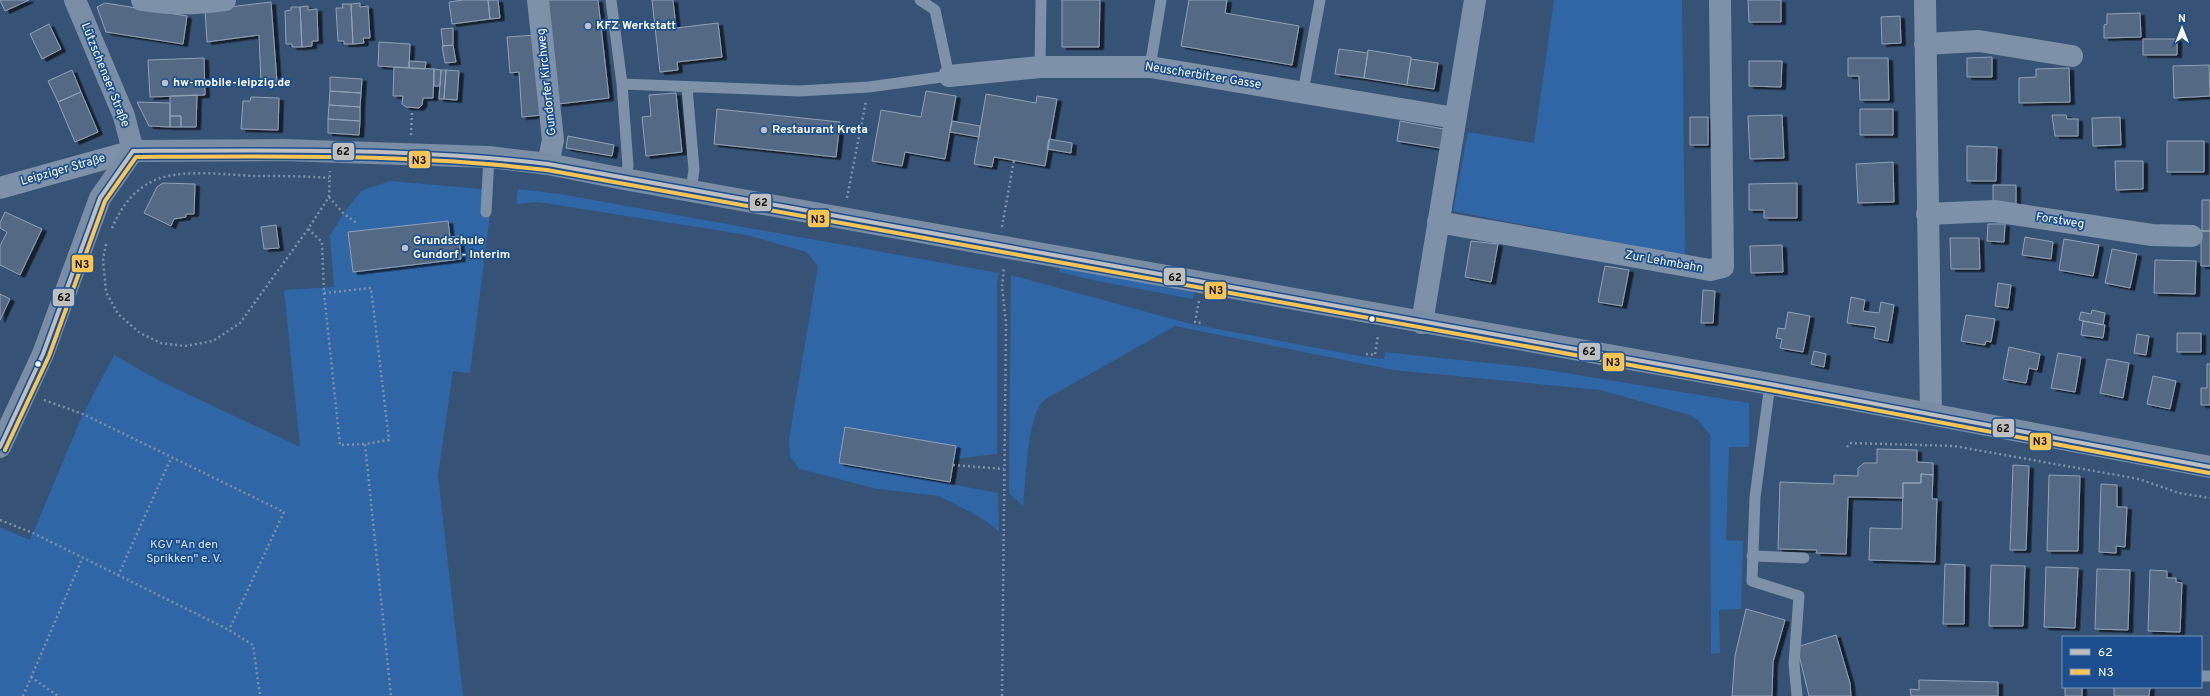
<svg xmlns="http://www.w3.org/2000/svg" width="2210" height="696" viewBox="0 0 2210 696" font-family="Overpass,sans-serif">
	<defs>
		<filter id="shadow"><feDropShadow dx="4.5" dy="2.5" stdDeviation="0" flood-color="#0009"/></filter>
	</defs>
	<rect width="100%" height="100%" fill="#365274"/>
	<!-- green -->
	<path fill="#2f66a5" d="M 1554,0 L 1682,0 L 1685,256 L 1453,211 L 1468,132 L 1534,143 Z
		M 390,181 L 493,190 L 470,373 L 453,371 L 438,475 L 463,696 L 0,696 L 0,527 L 30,540 L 83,414 L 114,355 L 160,381 L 300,447 L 284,290 L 334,287 L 330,236 L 345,211 L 361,191 Z
		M 518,189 L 560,194 L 999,273 L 997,284 L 997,454 L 954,459 L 839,463 L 998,493 L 999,531 L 980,517 L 939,496 L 878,489 L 799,469 L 790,456 L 789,439 L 818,266 L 806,252 L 747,235 L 538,202 L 516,204 Z
		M 1060,267 L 1194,292 L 1193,299 L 1097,281 L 1059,272 Z
		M 1011,275 L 1191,324 L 1365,357 L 1384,359 L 1385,352 L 1535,368 L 1749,403 L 1749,447 L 1729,447 L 1726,540 L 1743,541 L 1741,609 L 1719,610 L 1720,653 L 1711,654 L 1710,435 L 1698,420 L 1690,415 L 1600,390 L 1393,370 L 1175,326 L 1044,400 C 1027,416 1026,482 1023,506 L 1009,493 Z"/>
	<!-- building -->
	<path fill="#526984" stroke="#92a2b6" filter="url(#shadow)" d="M 0,0 L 29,0 L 5,11 Z
		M 463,0 L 488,0 L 490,19 L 452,24 L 449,2 Z
		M 488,0 L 498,0 L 500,18 L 490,19 Z
		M 546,0 L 598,0 L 609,98 L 558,104 Z
		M 652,0 L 673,0 L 676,28 L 718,23 L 722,57 L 677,62 L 678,70 L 660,72 Z
		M 1062,0 L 1100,0 L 1099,47 L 1062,47 Z
		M 1189,0 L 1227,0 L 1225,13 L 1299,26 L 1292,65 L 1181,46 Z
		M 1748,0 L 1781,0 L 1781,22 L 1749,22 Z
		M 271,2 L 277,82 L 261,83 L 259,35 L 207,42 L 205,10 Z
		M 105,3 L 187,16 L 183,44 L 106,32 L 97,7 Z
		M 360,3 L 360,7 L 368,6 L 370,38 L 363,38 L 364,43 L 353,44 L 351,4 Z
		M 342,4 L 351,4 L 353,44 L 344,44 L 344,41 L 338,41 L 336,8 L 343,8 Z
		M 308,6 L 308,10 L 317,9 L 318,41 L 312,41 L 312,46 L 302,47 L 300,7 Z
		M 291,7 L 300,7 L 302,47 L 292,47 L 292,44 L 286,44 L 285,11 L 291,10 Z
		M 2140,13 L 2141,37 L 2104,38 L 2104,25 L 2107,24 L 2107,14 Z
		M 1900,16 L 1901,43 L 1882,44 L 1881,17 Z
		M 49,24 L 61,49 L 42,59 L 30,34 Z
		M 453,28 L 453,45 L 443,46 L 441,29 Z
		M 536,35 L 542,115 L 522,117 L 519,72 L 510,73 L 507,37 Z
		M 2143,39 L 2177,39 L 2177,55 L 2143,55 Z
		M 379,42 L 410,44 L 409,68 L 378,66 Z
		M 453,45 L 456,62 L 445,63 L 442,46 Z
		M 1339,49 L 1368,53 L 1364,78 L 1335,74 Z
		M 1368,50 L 1411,57 L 1407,85 L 1364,78 Z
		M 1992,57 L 1992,77 L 1967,77 L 1967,58 Z
		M 204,58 L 205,95 L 150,97 L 148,60 Z
		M 1848,58 L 1888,58 L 1889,100 L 1860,100 L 1859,76 L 1848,76 Z
		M 1411,59 L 1438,63 L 1434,89 L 1407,85 Z
		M 409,61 L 426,62 L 425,69 L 409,68 Z
		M 1749,61 L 1782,61 L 1781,87 L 1749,86 Z
		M 2209,65 L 2210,96 L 2174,98 L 2173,66 Z
		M 394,67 L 434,69 L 433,98 L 423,98 L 422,105 L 419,108 L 406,107 L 402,104 L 403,96 L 393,96 Z
		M 2069,68 L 2070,102 L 2019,103 L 2019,78 L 2036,77 L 2036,69 Z
		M 434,69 L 441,70 L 440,86 L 434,86 Z
		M 72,70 L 81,92 L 58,102 L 48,81 Z
		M 441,70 L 446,70 L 444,99 L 439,99 Z
		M 446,70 L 459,71 L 457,100 L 444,99 Z
		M 330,77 L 362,79 L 361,93 L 330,91 Z
		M 330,91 L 361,93 L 360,107 L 329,105 Z
		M 926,91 L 956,96 L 945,159 L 905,152 L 902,166 L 872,161 L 881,110 L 921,117 Z
		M 81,92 L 98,132 L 75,142 L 58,102 Z
		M 676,93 L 682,152 L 646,156 L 642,117 L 651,116 L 649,95 Z
		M 986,94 L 1036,103 L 1037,96 L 1057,99 L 1045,166 L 994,157 L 992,167 L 974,164 Z
		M 197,95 L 196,127 L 181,127 L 181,116 L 170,116 L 170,96 Z
		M 251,97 L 279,98 L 278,130 L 241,129 L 243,101 L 250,101 Z
		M 137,102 L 170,103 L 170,127 L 149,126 Z
		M 329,105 L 360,107 L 360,121 L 328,119 Z
		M 717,109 L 840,122 L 836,157 L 714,144 Z
		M 1860,109 L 1893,109 L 1893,135 L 1860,135 Z
		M 1782,115 L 1784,158 L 1750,159 L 1748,116 Z
		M 2052,115 L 2066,115 L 2067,119 L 2078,119 L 2078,136 L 2055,136 Z
		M 170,116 L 181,116 L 181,127 L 170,127 Z
		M 1690,117 L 1708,117 L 1708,145 L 1690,145 Z
		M 2120,117 L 2121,145 L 2093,146 L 2092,118 Z
		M 328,119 L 360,121 L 359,135 L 328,133 Z
		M 952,121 L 980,126 L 979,137 L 950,132 Z
		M 1400,121 L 1449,130 L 1446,149 L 1397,141 Z
		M 568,136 L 614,145 L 612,156 L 566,148 Z
		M 1049,139 L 1072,143 L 1071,153 L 1047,149 Z
		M 2167,141 L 2204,141 L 2204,172 L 2167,172 Z
		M 1967,146 L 1997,147 L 1996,181 L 1967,181 Z
		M 2115,161 L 2143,161 L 2143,189 L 2116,190 Z
		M 1893,162 L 1894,202 L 1858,203 L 1856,164 Z
		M 163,183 L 195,184 L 194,214 L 186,214 L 186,217 L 174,219 L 171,226 L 144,213 L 157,187 Z
		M 1797,183 L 1797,218 L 1764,218 L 1764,210 L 1749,210 L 1749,184 Z
		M 1993,185 L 2016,185 L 2016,205 L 1993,205 Z
		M 2202,200 L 2210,200 L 2210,231 L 2202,231 Z
		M 5,212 L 42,229 L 20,275 L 0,265 L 0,246 L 7,232 L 0,228 L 0,223 Z
		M 448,221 L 450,237 L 459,236 L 461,259 L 353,272 L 348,232 Z
		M 1988,224 L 2005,224 L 2004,242 L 1987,241 Z
		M 276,225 L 279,248 L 264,249 L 261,227 Z
		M 2201,231 L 2210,231 L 2210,266 L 2201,266 Z
		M 2025,237 L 2053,242 L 2051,259 L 2022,255 Z
		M 1950,238 L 1979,238 L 1980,269 L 1951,269 Z
		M 2064,239 L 2099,245 L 2093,276 L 2059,270 Z
		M 1471,241 L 1498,244 L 1491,282 L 1465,277 Z
		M 1782,245 L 1783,272 L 1751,273 L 1750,246 Z
		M 2112,249 L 2137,254 L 2130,288 L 2105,283 Z
		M 2155,260 L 2196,261 L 2195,294 L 2154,293 Z
		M 1605,266 L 1629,270 L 1622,306 L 1598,302 Z
		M 1998,283 L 2011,285 L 2008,308 L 1995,306 Z
		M 1703,290 L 1715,291 L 1713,323 L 1701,323 Z
		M 0,294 L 10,299 L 0,320 Z
		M 1851,297 L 1865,300 L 1863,311 L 1879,313 L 1881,302 L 1894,305 L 1888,341 L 1874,338 L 1876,327 L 1847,323 Z
		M 2092,310 L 2105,313 L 2103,325 L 2079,320 L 2081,312 L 2091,314 Z
		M 1788,312 L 1810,316 L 1803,352 L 1780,348 L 1782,339 L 1776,338 L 1778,328 L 1785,329 Z
		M 1966,315 L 1995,319 L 1991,342 L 1986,341 L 1985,345 L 1961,341 Z
		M 2083,321 L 2105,325 L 2103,338 L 2081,335 Z
		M 2177,333 L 2201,333 L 2201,352 L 2177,352 Z
		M 2137,334 L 2149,336 L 2146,355 L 2134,353 Z
		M 2009,347 L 2040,354 L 2037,370 L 2029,368 L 2026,383 L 2003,379 Z
		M 1814,351 L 1826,354 L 1824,367 L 1811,364 Z
		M 2058,353 L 2081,357 L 2075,392 L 2051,388 Z
		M 2107,359 L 2129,363 L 2123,398 L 2100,393 Z
		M 2207,364 L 2210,364 L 2210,405 L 2201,405 L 2201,388 L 2207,388 Z
		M 2153,376 L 2176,381 L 2170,409 L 2147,404 Z
		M 845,427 L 956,446 L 950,482 L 839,463 Z
		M 1877,449 L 1917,450 L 1917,462 L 1933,463 L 1933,475 L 1921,474 L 1921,483 L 1903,483 L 1903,498 L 1848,497 L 1846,554 L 1816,553 L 1817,550 L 1778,549 L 1780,482 L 1834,484 L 1834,475 L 1858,476 L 1858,468 L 1864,463 L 1877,463 Z
		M 2013,465 L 2029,466 L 2026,550 L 2010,550 Z
		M 1921,474 L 1933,475 L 1932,499 L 1937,499 L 1935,562 L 1869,560 L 1870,528 L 1902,529 L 1903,483 L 1921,483 Z
		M 2049,475 L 2080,476 L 2078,551 L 2047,551 Z
		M 2101,484 L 2117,485 L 2117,507 L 2127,507 L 2125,547 L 2116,546 L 2116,553 L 2099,552 Z
		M 1945,564 L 1965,565 L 1964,624 L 1943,624 Z
		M 1991,565 L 2025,566 L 2023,626 L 1989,626 Z
		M 2046,567 L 2078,568 L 2075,628 L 2044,627 Z
		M 2097,569 L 2130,570 L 2128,630 L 2095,629 Z
		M 2150,570 L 2167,571 L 2167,578 L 2176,578 L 2176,582 L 2182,583 L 2180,632 L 2148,631 Z
		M 1746,609 L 1785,620 L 1773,662 L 1772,696 L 1732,696 L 1735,656 Z
		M 1836,635 L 1850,683 L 1851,696 L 1809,696 L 1797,647 Z
		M 1919,680 L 1998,682 L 1998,696 L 1911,696 L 1910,689 L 1919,690 Z
		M 2065,687 L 2082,687 L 2082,696 L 2065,696 Z
		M 2114,687 L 2150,687 L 2149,696 L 2114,696 Z"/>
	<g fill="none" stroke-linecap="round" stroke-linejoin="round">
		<!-- path -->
		<path stroke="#7d92a8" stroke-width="2.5" stroke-dasharray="2 3" stroke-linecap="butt" d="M 411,135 L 412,112
			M 329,197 L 343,213 L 358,224
			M 847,198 L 866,101
			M 1002,227 L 1014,160
			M 112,228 C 121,208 132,191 153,181 C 180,168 226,175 256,176 C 280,176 305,176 329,178
			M 308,229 L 322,242 L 324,293 L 340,445 L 365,444
			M 106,244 L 103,260 L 106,292 L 118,314 L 140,333 L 161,343 L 185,346 L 213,341 L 240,323 L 308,229 L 329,197 L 330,171
			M 324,293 L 371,288 L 389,440 L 365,444 L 391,696
			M 1199,301 L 1195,322 L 1202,323
			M 1366,354 L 1375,355 L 1378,335
			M 44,400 L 83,414 L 284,512 L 229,630
			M 1847,447 L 1850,443 L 1954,446 L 2139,479 L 2179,493 L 2210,498
			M 953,465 L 1004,469
			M 0,520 L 33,533 L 229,630 L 253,645 L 260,696
			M 118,576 L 171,458
			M 31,677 L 58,696
			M 23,696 L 82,559
			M 1002,696 L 1006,323 L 1002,287 L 1004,267"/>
		<!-- lane -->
		<path stroke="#7d92a8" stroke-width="11" d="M 611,0 L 622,84 L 628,166 L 624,179
			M 1040,67 L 1041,0
			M 1150,67 L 1161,0
			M 622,84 L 799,91 L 869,87 L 949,76 L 935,10 L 920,0
			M 687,87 L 694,170 L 691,190
			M 1303,92 L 1320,0
			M 486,212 L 489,157
			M 1770,384 L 1755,497 L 1752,581 L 1799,596 L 1794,663 L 1797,696
			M 1752,556 L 1804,558
			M 2201,676 L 2210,676"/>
		<!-- street -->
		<path stroke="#7d92a8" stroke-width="22" d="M 142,0 C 172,5 195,4 225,0
			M 538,0 L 553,140 L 548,164
			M 1925,0 L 1931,414
			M 1925,44 L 1979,41 L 2072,56
			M 949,76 L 1040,67 L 1150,67 L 1455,118
			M 0,188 L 133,151
			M 1927,214 L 1994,211 L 2152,235 L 2192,236
			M 1438,222 L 1710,270 L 1723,267 L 1720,0
			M 1422,323 L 1475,0"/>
		<!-- secondary -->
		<path stroke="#798da4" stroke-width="22" d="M 75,0 L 124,116 L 133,151
			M 133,151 L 283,150 L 489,157 L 548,164 L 624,179 L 1770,384 L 2210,467
			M 0,447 L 43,354 L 100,198 L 133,151"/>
		<!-- bus-1 casing -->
		<g stroke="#1b4f8f" stroke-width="7">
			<path id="bus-1" d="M 133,151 C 271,150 411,148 548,164 L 1770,384 L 2210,467
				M 0,447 L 43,354 L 100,198 L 133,151"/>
		</g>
		<!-- bus-2 casing -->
		<g stroke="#1b4f8f" stroke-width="7">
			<path id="bus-2" d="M 5,450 L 49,356 L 105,201 L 136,157 C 273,156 411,154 547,170 L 1769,390 L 2209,473"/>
		</g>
		<!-- bus-1 -->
		<use href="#bus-1" stroke="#bfbfbf" stroke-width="4"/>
		<!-- bus-2 -->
		<use href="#bus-2" stroke="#fcc553" stroke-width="4"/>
	</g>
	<!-- markers -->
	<g fill="#b9c2ce" stroke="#1b4f8f" stroke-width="1.5">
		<circle cx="588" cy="26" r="4"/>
		<circle cx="165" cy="83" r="4"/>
		<circle cx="764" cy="130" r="4"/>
		<circle cx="405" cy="248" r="4"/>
	</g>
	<g fill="#fff" stroke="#1b4f8f" stroke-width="1.5">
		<circle cx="1372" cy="319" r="3.5"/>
		<circle cx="38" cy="364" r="3.5"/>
	</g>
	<g text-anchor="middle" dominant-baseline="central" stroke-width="3.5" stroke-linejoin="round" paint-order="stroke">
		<!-- poi labels -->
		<g font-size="12" font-weight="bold" fill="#fff" stroke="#1b4f8f" text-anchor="start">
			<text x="596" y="26">KFZ Werkstatt</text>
			<text x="173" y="83">hw-mobile-leipzig.de</text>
			<text x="772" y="130">Restaurant Kreta</text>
			<text x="413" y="241">Grundschule<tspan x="413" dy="14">Gundorf - Interim</tspan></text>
		</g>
		<!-- street labels -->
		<g font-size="12" fill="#fff" stroke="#1b4f8f">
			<text transform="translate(105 75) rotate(68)">Lützschenaer Straße</text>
			<text transform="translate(1203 76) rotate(9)">Neuscherbitzer Gasse</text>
			<text transform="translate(547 82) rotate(-96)">Gundorfer Kirchweg</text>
			<text transform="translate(63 170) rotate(-16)">Leipziger Straße</text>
			<text transform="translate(2060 221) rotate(9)">Forstweg</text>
			<text transform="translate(1664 262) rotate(10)">Zur Lehmbahn</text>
		</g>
		<!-- park labels -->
		<g font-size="12" fill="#cfe3fa" stroke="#1b4f8f">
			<text x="184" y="545">KGV "An den<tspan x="184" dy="14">Sprikken" e. V.</tspan></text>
		</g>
	</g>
	<g stroke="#1b4f8f" stroke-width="1.5">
		<rect x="332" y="142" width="23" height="19" rx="4" fill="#bfbfbf"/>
		<rect x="408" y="150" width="23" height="19" rx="4" fill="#fcc553"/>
		<rect x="749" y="193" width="23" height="19" rx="4" fill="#bfbfbf"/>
		<rect x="807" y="209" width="23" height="19" rx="4" fill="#fcc553"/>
		<rect x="71" y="254" width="23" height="19" rx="4" fill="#fcc553"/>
		<rect x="1163" y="267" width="23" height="19" rx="4" fill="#bfbfbf"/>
		<rect x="1204" y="281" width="23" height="19" rx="4" fill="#fcc553"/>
		<rect x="52" y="288" width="23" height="19" rx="4" fill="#bfbfbf"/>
		<rect x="1578" y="342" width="23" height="19" rx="4" fill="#bfbfbf"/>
		<rect x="1602" y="352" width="23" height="20" rx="4" fill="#fcc553"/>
		<rect x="1992" y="418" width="23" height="20" rx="4" fill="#bfbfbf"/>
		<rect x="2029" y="432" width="23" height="19" rx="4" fill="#fcc553"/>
	</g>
	<g font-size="11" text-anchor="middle" font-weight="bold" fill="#111">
		<text x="343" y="155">62</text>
		<text x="419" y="164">N3</text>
		<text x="761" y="206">62</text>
		<text x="818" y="223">N3</text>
		<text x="82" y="268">N3</text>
		<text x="1175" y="281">62</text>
		<text x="1216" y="294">N3</text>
		<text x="64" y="301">62</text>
		<text x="1589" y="355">62</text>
		<text x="1613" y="366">N3</text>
		<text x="2003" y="432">62</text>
		<text x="2040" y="445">N3</text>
	</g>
	<!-- legend -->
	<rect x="2062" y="636" width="140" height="52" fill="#1b4f8f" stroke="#7695bc"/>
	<rect x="2070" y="649" width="20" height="6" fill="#bfbfbf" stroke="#7695bc"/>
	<text x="2098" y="656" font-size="12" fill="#ffffff">62</text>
	<rect x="2070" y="669" width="20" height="6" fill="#fcc553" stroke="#7695bc"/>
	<text x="2098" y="676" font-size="12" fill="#ffffff">N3</text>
	<!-- north arrow -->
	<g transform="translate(2182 28)" stroke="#1b4f8f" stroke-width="3" paint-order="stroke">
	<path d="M0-3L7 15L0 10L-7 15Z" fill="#ffffff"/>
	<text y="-6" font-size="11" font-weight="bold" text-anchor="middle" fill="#ffffff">N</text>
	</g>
</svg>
